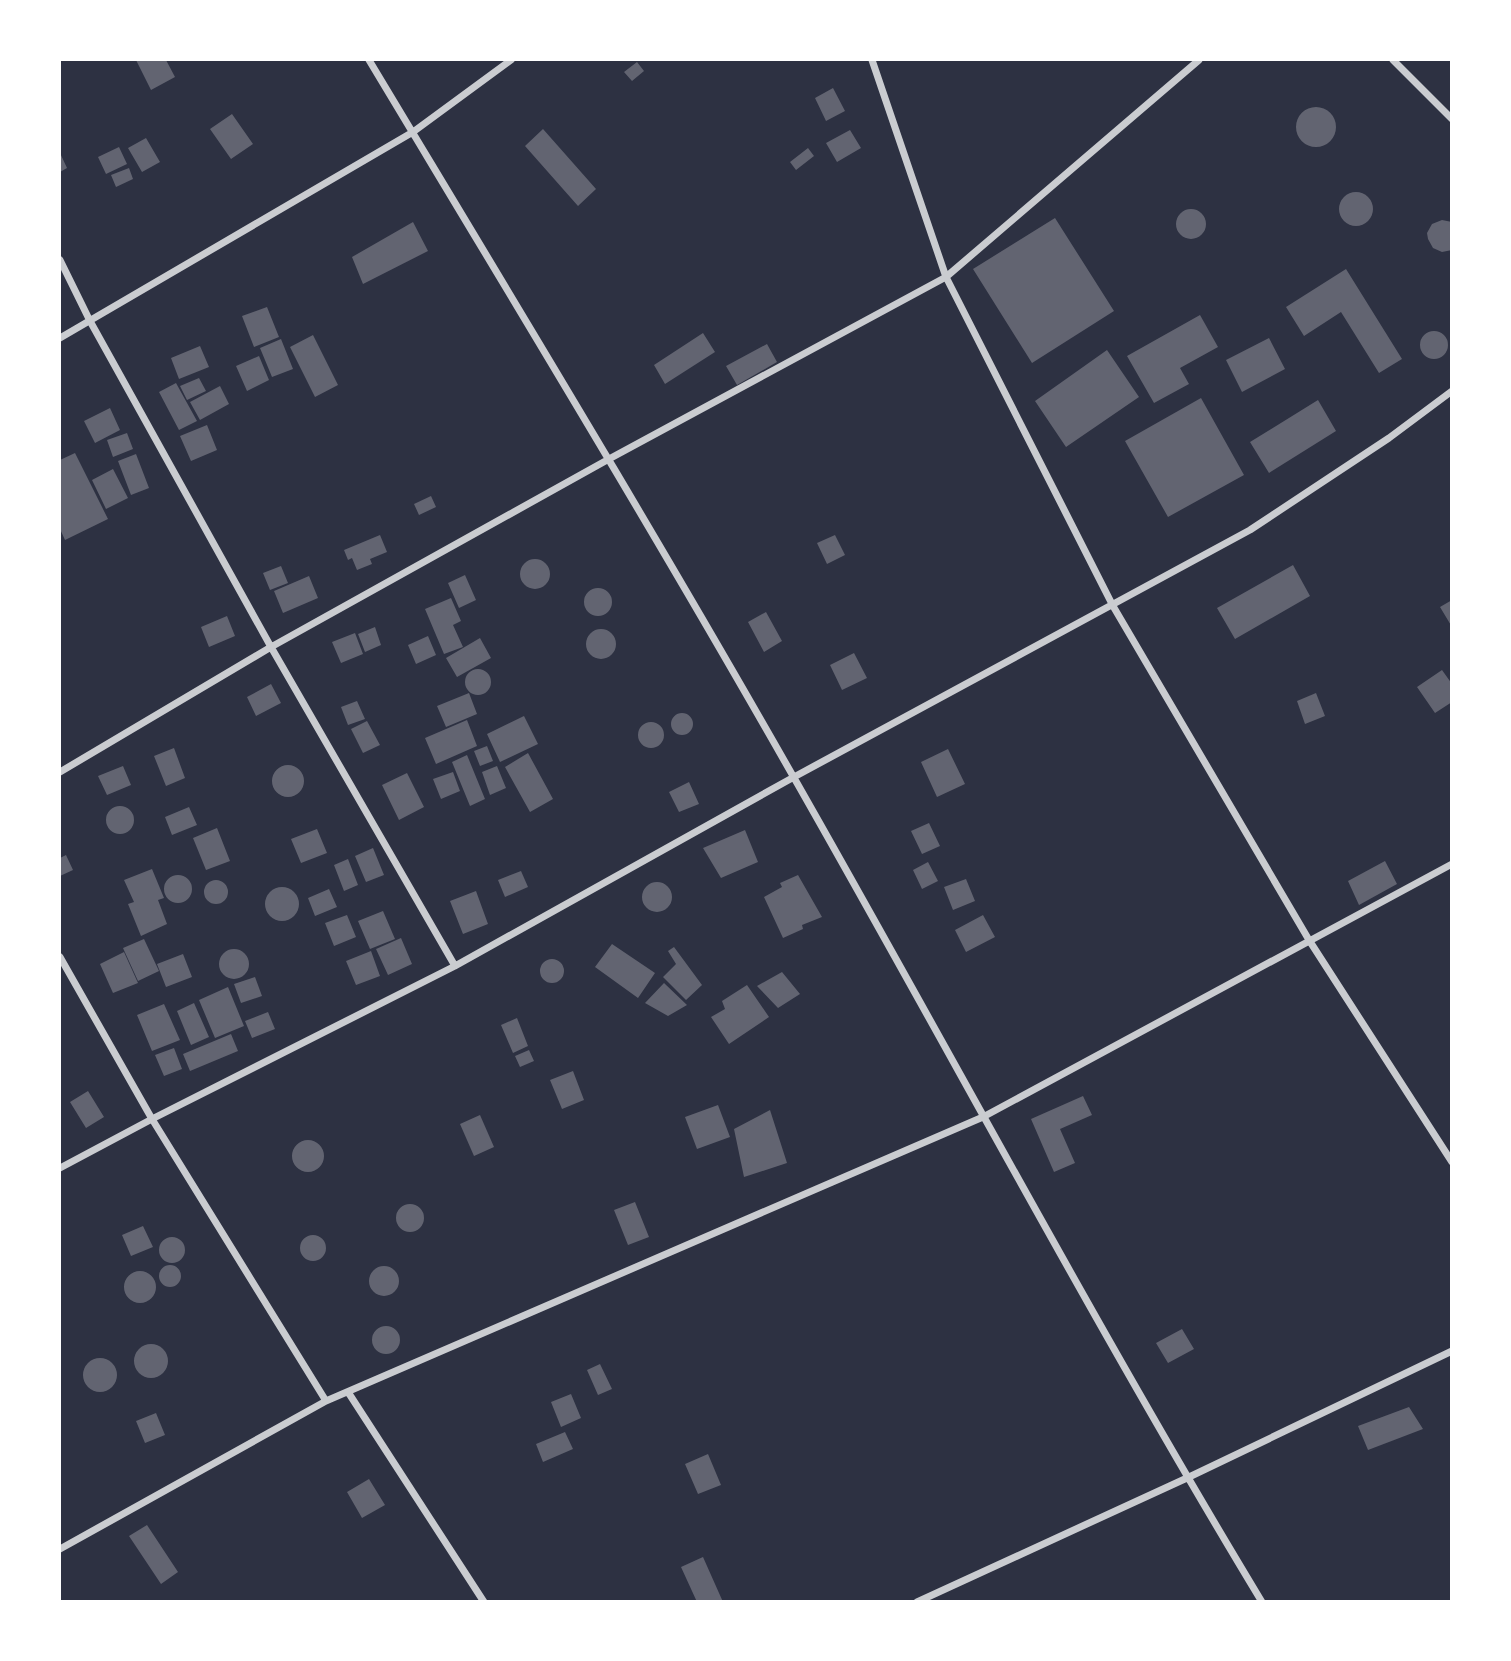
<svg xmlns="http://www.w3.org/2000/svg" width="1511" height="1661" viewBox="0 0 1511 1661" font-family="Karla,sans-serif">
	<rect width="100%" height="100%" fill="#2d3142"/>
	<!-- building -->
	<path fill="#626471" d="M 136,60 L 166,60 L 175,77 L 151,90 Z
		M 637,62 L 644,71 L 632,81 L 624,72 Z
		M 833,88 L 845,111 L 826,121 L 815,98 Z
		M1296 127a20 20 0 1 1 40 0a20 20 0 1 1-40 0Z
		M 232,114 L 253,144 L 231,159 L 210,129 Z
		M 543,129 L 596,189 L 578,206 L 525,146 Z
		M 850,130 L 861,148 L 837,162 L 826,143 Z
		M 146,138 L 160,162 L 142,172 L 128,148 Z
		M 119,147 L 127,164 L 106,174 L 98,157 Z
		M 808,148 L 814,156 L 796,170 L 790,162 Z
		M 60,153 L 67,168 L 60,172 Z
		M 129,168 L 133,179 L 116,187 L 111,175 Z
		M1339 209a17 17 0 1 1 34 0a17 17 0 1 1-34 0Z
		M1176 224a15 15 0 1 1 30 0a15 15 0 1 1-30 0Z
		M 1055,218 L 1114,311 L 1032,363 L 973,269 Z
		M 1442,220 L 1452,222 L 1452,250 L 1442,252 L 1433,248 L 1428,239 L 1427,233 L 1432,224 Z
		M 413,222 L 428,251 L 363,284 L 352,257 Z
		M 1346,269 L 1402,359 L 1379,373 L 1341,312 L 1304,336 L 1286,307 Z
		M 267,307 L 279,337 L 254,347 L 242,316 Z
		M 1200,315 L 1218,347 L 1180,368 L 1189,384 L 1154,403 L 1127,356 Z
		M1420 345a14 14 0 1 1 28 0a14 14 0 1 1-28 0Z
		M 703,333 L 715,352 L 665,384 L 654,365 Z
		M 313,335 L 338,385 L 315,397 L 290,347 Z
		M 1269,338 L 1285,369 L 1242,392 L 1226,360 Z
		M 281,339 L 293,369 L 272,377 L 260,348 Z
		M 767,344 L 777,362 L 737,385 L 726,366 Z
		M 200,346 L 209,367 L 179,379 L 171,358 Z
		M 1107,350 L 1139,397 L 1066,447 L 1035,401 Z
		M 259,356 L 269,380 L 247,391 L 236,366 Z
		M 199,378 L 206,391 L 187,400 L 180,386 Z
		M 176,383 L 197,421 L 179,430 L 159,392 Z
		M 220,386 L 229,404 L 200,420 L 190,402 Z
		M 1201,398 L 1244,475 L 1168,517 L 1125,441 Z
		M 1318,400 L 1336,431 L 1269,473 L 1250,442 Z
		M 110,408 L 120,430 L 95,443 L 84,421 Z
		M 207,425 L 217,450 L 191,461 L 180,436 Z
		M 127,433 L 133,449 L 113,457 L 107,440 Z
		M 75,453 L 108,519 L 65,540 L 60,529 L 60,460 Z
		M 136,454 L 149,488 L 131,495 L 118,461 Z
		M 113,469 L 128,498 L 106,509 L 92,480 Z
		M 431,496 L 436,507 L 419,515 L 414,504 Z
		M 380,535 L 387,552 L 370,559 L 372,564 L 357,570 L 352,558 L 348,560 L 344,550 Z
		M 835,535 L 845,555 L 827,564 L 817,543 Z
		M520 574a15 15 0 1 1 30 0a15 15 0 1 1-30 0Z
		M 1293,565 L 1310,596 L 1235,639 L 1217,608 Z
		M 281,566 L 288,583 L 270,590 L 263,573 Z
		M 465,575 L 476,600 L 459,608 L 448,583 Z
		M 309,576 L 318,598 L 283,613 L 274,591 Z
		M584 602a14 14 0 1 1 28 0a14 14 0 1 1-28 0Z
		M 451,598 L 461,621 L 453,625 L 463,647 L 444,654 L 425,609 Z
		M 1452,600 L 1452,627 L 1440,607 Z
		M 766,612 L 782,641 L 764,652 L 748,622 Z
		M 227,616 L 235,636 L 209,647 L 201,627 Z
		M 375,627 L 381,645 L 365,652 L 358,634 Z
		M586 644a15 15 0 1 1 30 0a15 15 0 1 1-30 0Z
		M 355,633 L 363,654 L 341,663 L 332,642 Z
		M 428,636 L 436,655 L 416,664 L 408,645 Z
		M 480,638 L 491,658 L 457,677 L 446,658 Z
		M 854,653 L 867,678 L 842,690 L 830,665 Z
		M465 682a13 13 0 1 1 26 0a13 13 0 1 1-26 0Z
		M 1442,670 L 1452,684 L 1452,702 L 1435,713 L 1417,687 Z
		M 271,684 L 281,703 L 256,716 L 247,697 Z
		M 469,693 L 477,714 L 446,727 L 437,706 Z
		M 1316,693 L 1325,716 L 1305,724 L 1297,701 Z
		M 357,701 L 365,719 L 348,725 L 341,707 Z
		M671 724a11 11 0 1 1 22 0a11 11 0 1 1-22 0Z
		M 524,716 L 538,744 L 500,762 L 487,734 Z
		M 467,720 L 477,746 L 436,764 L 425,738 Z
		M 367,721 L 380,745 L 363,753 L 351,729 Z
		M638 735a13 13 0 1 1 26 0a13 13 0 1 1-26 0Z
		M 487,746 L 493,761 L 480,766 L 474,751 Z
		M 174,748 L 185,778 L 166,786 L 154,756 Z
		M 948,749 L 965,784 L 937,797 L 921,762 Z
		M 528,753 L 553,799 L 530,812 L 505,767 Z
		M 467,755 L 485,799 L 470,806 L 452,762 Z
		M272 781a16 16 0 1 1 32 0a16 16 0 1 1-32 0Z
		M 123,766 L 131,785 L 107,795 L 98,776 Z
		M 497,766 L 506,788 L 490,795 L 482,772 Z
		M 453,772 L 460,791 L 441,799 L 433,779 Z
		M 407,773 L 424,807 L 399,820 L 382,785 Z
		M 689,782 L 699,804 L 679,812 L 669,792 Z
		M106 820a14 14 0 1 1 28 0a14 14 0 1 1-28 0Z
		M 189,807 L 197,825 L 172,835 L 165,817 Z
		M 929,823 L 940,846 L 922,854 L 911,831 Z
		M 217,828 L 230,861 L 206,870 L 193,838 Z
		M 317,829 L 327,853 L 301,863 L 291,839 Z
		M 745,830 L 758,862 L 721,878 L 703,848 Z
		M 373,848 L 384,875 L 366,882 L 355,856 Z
		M 66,855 L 73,870 L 60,876 L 60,858 Z
		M 348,859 L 358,885 L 344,891 L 334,865 Z
		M 1385,861 L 1397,884 L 1359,905 L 1348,881 Z
		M 928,862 L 938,881 L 922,889 L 913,870 Z
		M 152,869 L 164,898 L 158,900 L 167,924 L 141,936 L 128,904 L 134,902 L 124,880 Z
		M 521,871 L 528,887 L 505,897 L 498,880 Z
		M 798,875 L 822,917 L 802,925 L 803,929 L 783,938 L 764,897 L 782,887 L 780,883 Z
		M164 889a14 14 0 1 1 28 0a14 14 0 1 1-28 0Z
		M 966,879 L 975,901 L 953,910 L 944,887 Z
		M204 892a12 12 0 1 1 24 0a12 12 0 1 1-24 0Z
		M642 897a15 15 0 1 1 30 0a15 15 0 1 1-30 0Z
		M265 904a17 17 0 1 1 34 0a17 17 0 1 1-34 0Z
		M 329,889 L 337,907 L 315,916 L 308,898 Z
		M 476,891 L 488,924 L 463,934 L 450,901 Z
		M 383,911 L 395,939 L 370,949 L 358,921 Z
		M 347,915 L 356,937 L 334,946 L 325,923 Z
		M 983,915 L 995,937 L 966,952 L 955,930 Z
		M 401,938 L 412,964 L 388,975 L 376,949 Z
		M 144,939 L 159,971 L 138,981 L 123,948 Z
		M 612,944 L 655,973 L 638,998 L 595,967 Z
		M 674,947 L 702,985 L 686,1000 L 663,977 L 676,964 L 668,951 Z
		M219 964a15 15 0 1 1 30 0a15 15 0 1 1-30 0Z
		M 371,951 L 380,976 L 356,985 L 346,961 Z
		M 124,952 L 138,983 L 113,993 L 100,964 Z
		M 183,954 L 192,977 L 166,987 L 157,964 Z
		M540 971a12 12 0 1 1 24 0a12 12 0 1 1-24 0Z
		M 782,972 L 800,994 L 778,1008 L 757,986 Z
		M 255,977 L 262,996 L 241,1003 L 234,984 Z
		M 664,983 L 687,1005 L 668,1016 L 645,1003 Z
		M 747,985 L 769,1017 L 729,1044 L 711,1017 L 725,1009 L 722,1001 Z
		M 228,987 L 244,1026 L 215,1038 L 199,1000 Z
		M 194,1003 L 209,1037 L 191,1045 L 177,1011 Z
		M 164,1004 L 180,1040 L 152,1051 L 137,1015 Z
		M 268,1012 L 275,1029 L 252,1038 L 245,1021 Z
		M 517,1018 L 528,1046 L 513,1053 L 501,1025 Z
		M 231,1034 L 238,1051 L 190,1071 L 183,1054 Z
		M 174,1048 L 182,1069 L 164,1076 L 155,1055 Z
		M 529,1050 L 534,1061 L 520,1067 L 515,1056 Z
		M 573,1071 L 584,1100 L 562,1109 L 550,1080 Z
		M 88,1091 L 104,1117 L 86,1128 L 70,1102 Z
		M 1083,1096 L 1092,1115 L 1060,1129 L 1075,1163 L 1054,1172 L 1031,1119 Z
		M 718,1105 L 730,1137 L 697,1149 L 685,1117 Z
		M 770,1110 L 787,1163 L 744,1177 L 734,1129 Z
		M 480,1115 L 494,1147 L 474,1156 L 460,1124 Z
		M292 1156a16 16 0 1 1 32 0a16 16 0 1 1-32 0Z
		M 635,1202 L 649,1237 L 628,1245 L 614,1210 Z
		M396 1218a14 14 0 1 1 28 0a14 14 0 1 1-28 0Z
		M 143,1226 L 153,1247 L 131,1256 L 122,1235 Z
		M300 1248a13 13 0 1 1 26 0a13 13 0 1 1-26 0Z
		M159 1250a13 13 0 1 1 26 0a13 13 0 1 1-26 0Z
		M159 1276a11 11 0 1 1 22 0a11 11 0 1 1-22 0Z
		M369 1281a15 15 0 1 1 30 0a15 15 0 1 1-30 0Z
		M124 1287a16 16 0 1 1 32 0a16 16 0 1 1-32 0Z
		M372 1340a14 14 0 1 1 28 0a14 14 0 1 1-28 0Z
		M 1182,1329 L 1194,1349 L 1168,1363 L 1156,1343 Z
		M134 1361a17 17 0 1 1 34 0a17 17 0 1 1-34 0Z
		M83 1375a17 17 0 1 1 34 0a17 17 0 1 1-34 0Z
		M 600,1364 L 612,1389 L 598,1395 L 587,1370 Z
		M 571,1394 L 581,1418 L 561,1427 L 551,1402 Z
		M 1409,1407 L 1423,1429 L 1368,1450 L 1358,1426 Z
		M 156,1413 L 165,1435 L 145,1443 L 136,1421 Z
		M 565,1432 L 573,1449 L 543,1462 L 536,1444 Z
		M 708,1454 L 721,1485 L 698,1494 L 685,1464 Z
		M 369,1479 L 385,1505 L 362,1518 L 347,1492 Z
		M 147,1525 L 178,1572 L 161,1584 L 129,1536 Z
		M 703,1557 L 723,1602 L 697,1602 L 681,1567 Z"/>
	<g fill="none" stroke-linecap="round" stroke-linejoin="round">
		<!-- minor -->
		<path stroke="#caccd0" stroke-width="7" d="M 369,60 C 512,298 656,535 793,776 C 950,1051 1098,1331 1262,1602
			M 872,60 L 946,277 L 1113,606 L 1309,940 L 1452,1162
			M 1393,60 L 1452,119
			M 60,260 L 90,321 L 271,647 L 455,966
			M 60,338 L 413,132 L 511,60
			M 60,772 L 271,647 L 609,459 L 946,277 L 1199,60
			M 60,957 L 152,1119 L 326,1401
			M 60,1168 L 152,1119 L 455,966 L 794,777 L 1250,530 L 1389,438 L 1452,391
			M 348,1392 L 484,1602
			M 60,1549 L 326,1401 L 983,1117 L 1452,864
			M 917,1602 L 1187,1478 L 1452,1351"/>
	</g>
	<!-- border -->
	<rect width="1511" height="1661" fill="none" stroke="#ffffff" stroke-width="122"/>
</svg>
